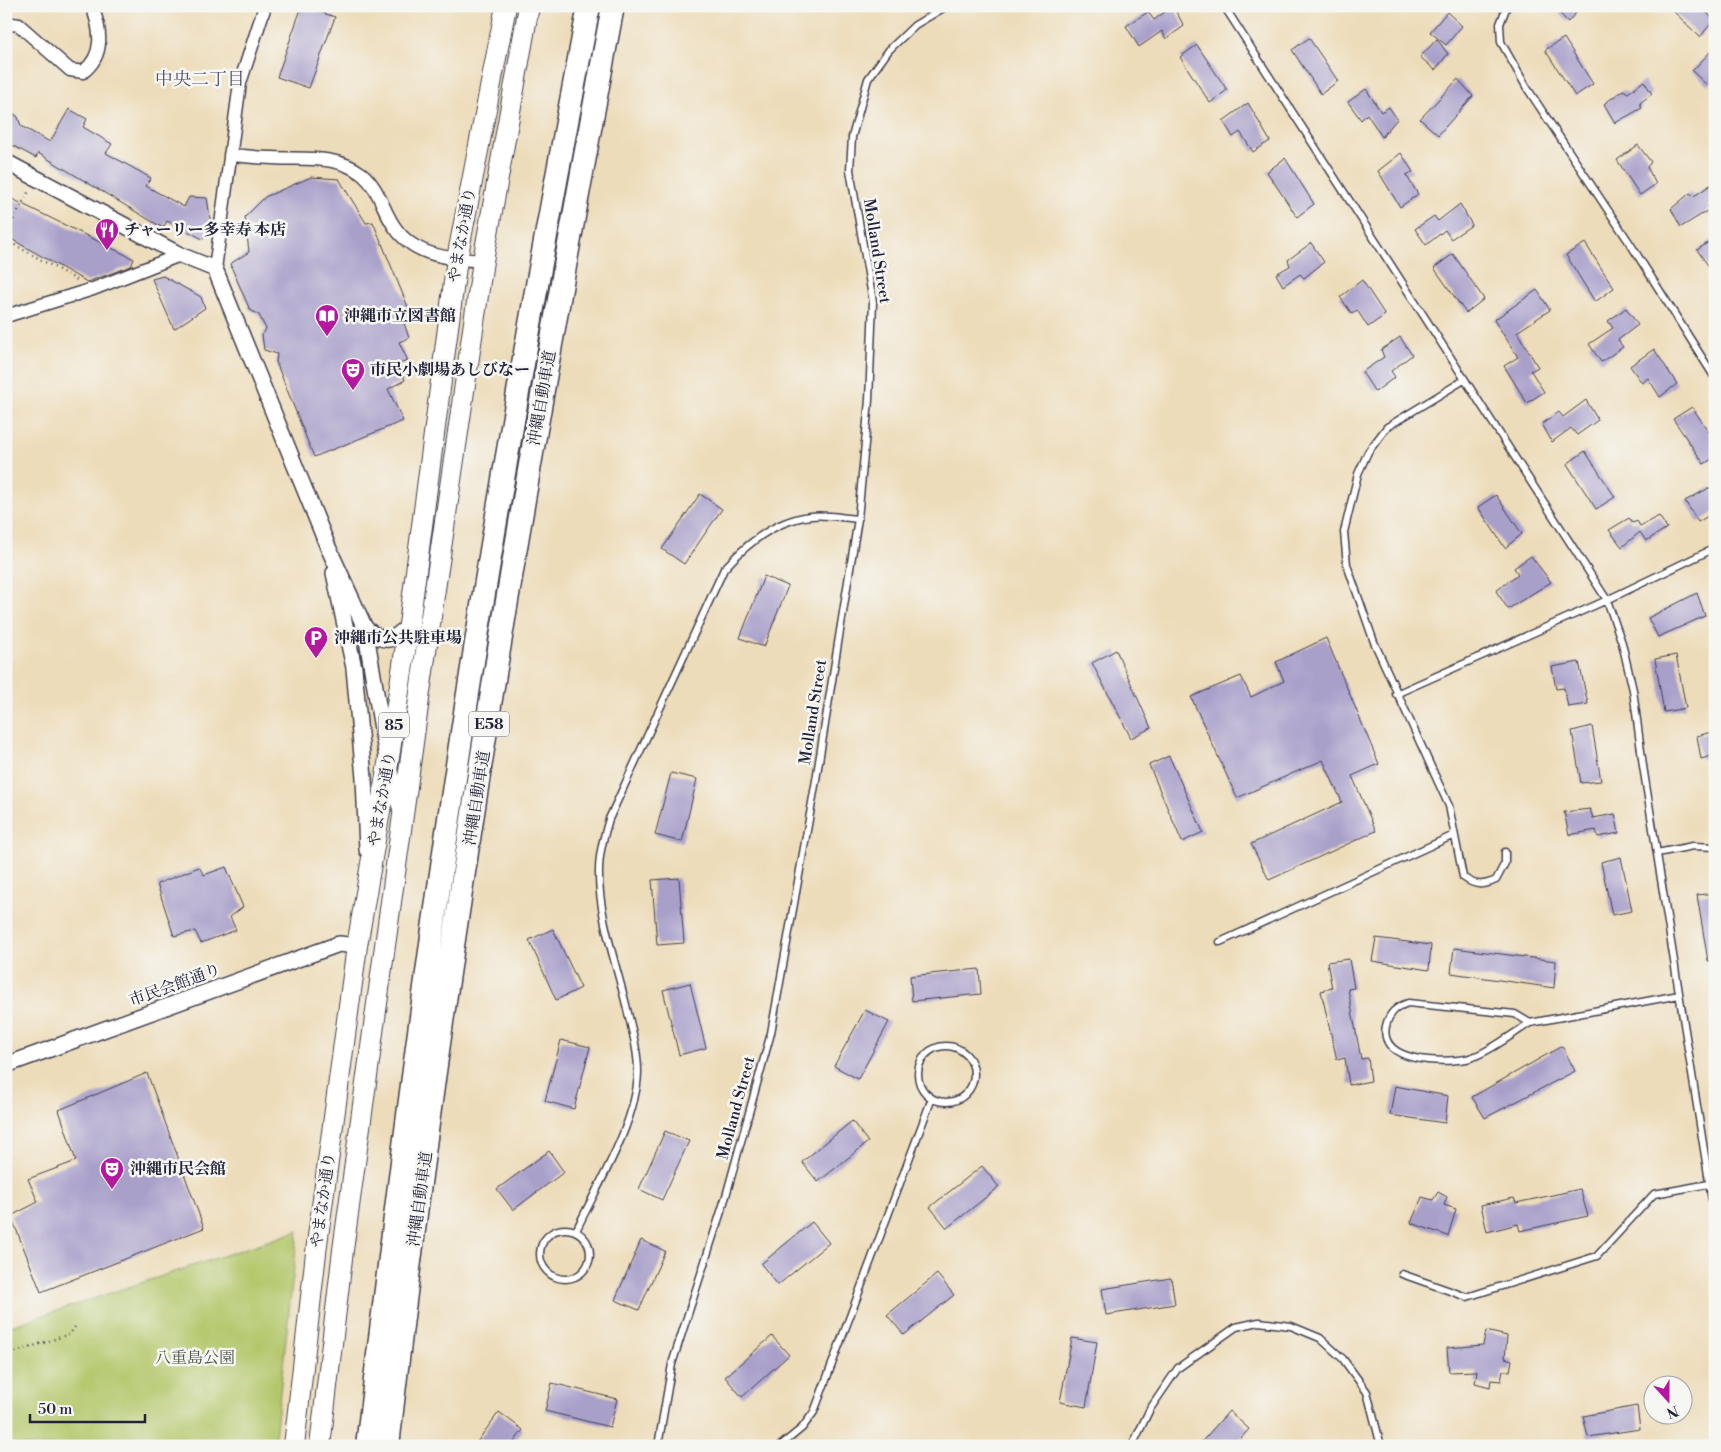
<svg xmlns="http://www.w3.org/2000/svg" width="1721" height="1452" viewBox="0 0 1721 1452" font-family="'Libre Bodoni','Noto Serif JP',serif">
	<rect width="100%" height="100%" fill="#f6f6f2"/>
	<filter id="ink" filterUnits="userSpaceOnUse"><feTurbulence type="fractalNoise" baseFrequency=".02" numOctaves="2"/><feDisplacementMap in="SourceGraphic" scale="10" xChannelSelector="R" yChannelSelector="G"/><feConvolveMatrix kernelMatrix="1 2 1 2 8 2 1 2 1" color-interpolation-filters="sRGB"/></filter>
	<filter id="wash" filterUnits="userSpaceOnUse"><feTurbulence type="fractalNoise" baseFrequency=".0096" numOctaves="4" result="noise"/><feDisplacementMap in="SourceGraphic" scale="20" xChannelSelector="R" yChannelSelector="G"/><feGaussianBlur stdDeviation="1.12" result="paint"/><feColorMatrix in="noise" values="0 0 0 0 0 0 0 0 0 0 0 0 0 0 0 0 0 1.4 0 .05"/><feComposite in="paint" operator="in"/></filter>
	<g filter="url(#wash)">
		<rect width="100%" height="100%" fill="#eddcb9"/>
		<!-- green -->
		<path fill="#b3c76a" stroke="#6a7452" d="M 298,1231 L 274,1446 L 6,1446 L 6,1314 L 11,1326 Z"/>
		<g id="blocks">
			<!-- building -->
			<path fill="#a9a0ca" d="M 302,6 L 335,17 L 309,88 L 277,77 Z
				M 1173,6 L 1184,26 L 1166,39 L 1162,31 L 1139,47 L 1126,26 L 1148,12 L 1154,20 Z
				M 1553,6 L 1582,6 L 1568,22 Z
				M 1668,6 L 1700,6 L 1714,20 L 1700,37 Z
				M 1447,12 L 1462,26 L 1446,45 L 1430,32 Z
				M 1309,38 L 1338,81 L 1321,94 L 1292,50 Z
				M 1564,38 L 1593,84 L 1575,96 L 1545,50 Z
				M 1437,39 L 1448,54 L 1435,70 L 1420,57 Z
				M 1197,45 L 1227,90 L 1210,103 L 1180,57 Z
				M 1715,47 L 1715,79 L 1708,86 L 1692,71 Z
				M 1458,79 L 1473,96 L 1438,135 L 1420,119 Z
				M 1644,81 L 1652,94 L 1640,103 L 1642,108 L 1615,123 L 1604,104 L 1623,90 L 1628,93 Z
				M 1366,89 L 1381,112 L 1389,107 L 1397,119 L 1382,137 L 1367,114 L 1361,120 L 1348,102 Z
				M 1248,103 L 1270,141 L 1253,152 L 1240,132 L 1233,137 L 1223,121 Z
				M 6,108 L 18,117 L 21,126 L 50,142 L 69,109 L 87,119 L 83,127 L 112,144 L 106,153 L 151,178 L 146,186 L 184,207 L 189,197 L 207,198 L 212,231 L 203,239 L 167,221 L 163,228 L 38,153 L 36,158 L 6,142 Z
				M 1638,145 L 1651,162 L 1647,167 L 1656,184 L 1640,195 L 1617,160 Z
				M 1401,153 L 1413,172 L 1406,175 L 1418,194 L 1400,207 L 1378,171 Z
				M 1285,158 L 1314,204 L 1297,217 L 1267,172 Z
				M 311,177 L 339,179 L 366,223 L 373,222 L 413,319 L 404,323 L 409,338 L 399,342 L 408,361 L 399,364 L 405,380 L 388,389 L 403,421 L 314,457 L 276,362 L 277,354 L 264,350 L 262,335 L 266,329 L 259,315 L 250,310 L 230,264 L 249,252 L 245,217 L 265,197 Z
				M 1715,182 L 1715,201 L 1708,206 L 1709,210 L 1681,227 L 1671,209 L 1690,193 L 1694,196 Z
				M 6,196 L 134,259 L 131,266 L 87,282 L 6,236 Z
				M 1460,204 L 1472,225 L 1451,239 L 1445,230 L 1426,245 L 1415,229 L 1434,216 L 1438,221 Z
				M 1715,238 L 1715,275 L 1697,250 Z
				M 1311,243 L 1324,262 L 1304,278 L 1300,274 L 1283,286 L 1276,274 L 1290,266 L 1288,260 Z
				M 1585,243 L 1614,288 L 1595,302 L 1566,255 Z
				M 1453,254 L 1484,299 L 1466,313 L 1434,268 Z
				M 163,276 L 201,297 L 205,308 L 174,329 L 152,279 Z
				M 1362,280 L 1385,315 L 1368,327 L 1357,310 L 1352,314 L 1340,297 Z
				M 1537,290 L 1550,310 L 1517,332 L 1538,367 L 1531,371 L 1544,392 L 1527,403 L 1504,366 L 1518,357 L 1494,320 Z
				M 1626,308 L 1638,325 L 1618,340 L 1623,347 L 1601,362 L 1589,344 L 1613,328 L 1608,321 Z
				M 1400,337 L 1412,355 L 1391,371 L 1395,377 L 1375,392 L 1362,372 L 1384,357 L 1381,350 Z
				M 1654,349 L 1677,384 L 1660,397 L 1648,378 L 1642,383 L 1630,366 Z
				M 1586,400 L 1598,420 L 1577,435 L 1571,428 L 1552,442 L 1542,424 L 1559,412 L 1563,417 Z
				M 1692,407 L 1715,441 L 1715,457 L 1704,464 L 1673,419 Z
				M 1585,451 L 1615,497 L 1596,509 L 1567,464 Z
				M 1709,488 L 1715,493 L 1715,512 L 1698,522 L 1685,501 Z
				M 700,494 L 722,509 L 684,564 L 662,549 Z
				M 1496,495 L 1522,534 L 1505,548 L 1478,507 Z
				M 1659,516 L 1667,528 L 1646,541 L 1640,532 L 1622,547 L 1609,530 L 1629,518 L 1633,523 L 1637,521 L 1640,526 Z
				M 1531,556 L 1551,582 L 1508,609 L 1496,591 L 1518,574 L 1514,568 Z
				M 764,576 L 788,586 L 764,647 L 740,638 Z
				M 1697,593 L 1705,616 L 1658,637 L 1648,618 Z
				M 1326,638 L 1379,764 L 1352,776 L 1376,831 L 1269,880 L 1251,844 L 1342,802 L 1323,760 L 1237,798 L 1191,697 L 1241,676 L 1251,697 L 1284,681 L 1276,662 Z
				M 1116,650 L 1151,728 L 1131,738 L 1092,663 Z
				M 1676,655 L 1686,708 L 1664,712 L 1655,659 Z
				M 1579,662 L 1588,704 L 1568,707 L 1564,688 L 1556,689 L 1552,667 Z
				M 1592,726 L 1601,781 L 1581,783 L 1572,731 Z
				M 1715,731 L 1715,755 L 1701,759 L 1697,736 Z
				M 1169,756 L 1203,832 L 1182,842 L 1149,765 Z
				M 671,773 L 697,779 L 682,842 L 655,835 Z
				M 1590,809 L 1593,818 L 1615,814 L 1619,833 L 1598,837 L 1596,830 L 1569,835 L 1564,812 Z
				M 1621,857 L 1632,911 L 1612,915 L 1601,862 Z
				M 199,867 L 204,875 L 226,867 L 243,907 L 230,917 L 236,930 L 201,943 L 195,931 L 174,936 L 157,884 Z
				M 679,878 L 684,943 L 657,945 L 652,880 Z
				M 1715,893 L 1715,960 L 1708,961 L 1697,895 Z
				M 553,929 L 581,988 L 556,1000 L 529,940 Z
				M 1376,938 L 1431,945 L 1429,970 L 1372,961 Z
				M 1454,948 L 1556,961 L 1554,988 L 1451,973 Z
				M 1349,959 L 1354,988 L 1348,989 L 1361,1059 L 1368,1058 L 1371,1081 L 1349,1085 L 1345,1058 L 1337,1060 L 1321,991 L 1332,988 L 1327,962 Z
				M 979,969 L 981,994 L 912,1001 L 910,976 Z
				M 690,983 L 706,1048 L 679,1055 L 663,990 Z
				M 865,1010 L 889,1022 L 858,1079 L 834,1066 Z
				M 561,1040 L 590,1047 L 574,1109 L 545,1101 Z
				M 1562,1046 L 1575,1071 L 1485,1118 L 1472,1097 Z
				M 147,1073 L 204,1228 L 41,1292 L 11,1216 L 38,1202 L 28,1179 L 76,1161 L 59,1110 Z
				M 1395,1086 L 1448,1096 L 1445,1123 L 1390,1115 Z
				M 852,1121 L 868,1142 L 818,1182 L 802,1162 Z
				M 665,1131 L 689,1141 L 662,1200 L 639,1189 Z
				M 549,1151 L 564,1172 L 513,1210 L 497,1189 Z
				M 982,1166 L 999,1187 L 947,1228 L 930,1207 Z
				M 1580,1189 L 1588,1216 L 1520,1231 L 1518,1224 L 1487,1232 L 1481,1205 L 1514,1198 L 1516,1203 Z
				M 1438,1192 L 1447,1197 L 1444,1205 L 1456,1209 L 1448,1236 L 1411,1223 L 1422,1197 L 1433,1200 Z
				M 812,1222 L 829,1243 L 778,1285 L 761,1264 Z
				M 641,1240 L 665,1251 L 639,1310 L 615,1300 Z
				M 937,1274 L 954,1295 L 904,1335 L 887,1315 Z
				M 1171,1278 L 1175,1304 L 1106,1315 L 1102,1289 Z
				M 1486,1331 L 1507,1336 L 1505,1358 L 1512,1360 L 1510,1371 L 1503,1371 L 1501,1381 L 1491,1380 L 1490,1387 L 1475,1383 L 1477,1371 L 1449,1372 L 1447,1348 L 1483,1345 Z
				M 772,1336 L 789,1355 L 742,1397 L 725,1377 Z
				M 1072,1338 L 1097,1342 L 1086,1407 L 1060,1402 Z
				M 552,1383 L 617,1399 L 610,1427 L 545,1411 Z
				M 1637,1406 L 1640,1429 L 1588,1437 L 1583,1416 Z
				M 1229,1411 L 1249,1429 L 1234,1446 L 1198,1446 Z
				M 499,1412 L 523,1430 L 511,1446 L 474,1446 Z"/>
		</g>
	</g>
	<g filter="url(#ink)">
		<use href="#blocks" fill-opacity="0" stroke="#403e4e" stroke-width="1"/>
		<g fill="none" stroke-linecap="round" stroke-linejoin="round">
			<!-- service casing -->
			<g stroke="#403e4e" stroke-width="9">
				<path id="service" d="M 1224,6 L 1607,600 L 1622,643 L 1633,690 L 1643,766 L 1715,1219
					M 1507,6 L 1500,24 L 1501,42 L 1527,88 L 1631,245 L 1715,378
					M 1464,380 L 1387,427 L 1368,452 L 1358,474 L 1344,532 L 1347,565 L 1374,642 L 1449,806 L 1463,877 C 1475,886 1483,886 1496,880 L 1505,863 L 1505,852
					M 1396,694 L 1607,600 L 1715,548
					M 1657,853 L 1693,846 L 1715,847
					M 1220,942 L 1454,835
					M 1530,1023 C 1512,1034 1485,1055 1466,1059 C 1443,1063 1378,1063 1386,1026 C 1389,1013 1396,1007 1408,1003 L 1515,1014 L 1530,1023 L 1679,995
					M918 1074a28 28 0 1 1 56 0a28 28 0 1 1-56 0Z
					M540 1254a25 25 0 1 1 50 0a25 25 0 1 1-50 0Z
					M 576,1231 C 597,1186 637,1122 638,1072 C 638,1051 632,1030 627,1009 C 617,966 598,915 599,871 C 599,853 604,836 609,819 L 724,569 C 746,544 776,520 811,516 C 826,514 843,518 858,519
					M 1402,1274 L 1467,1297 L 1597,1256 L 1654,1194 L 1709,1184
					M 658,1446 L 672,1364 L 726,1196 L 771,1033 L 816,780 L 858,519 L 869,400 L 873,302 L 850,170 L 852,137 L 868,79 L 889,50 L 915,25 L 947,6
					M 780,1446 L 802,1428 L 814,1412 L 932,1098
					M 1132,1446 L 1150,1409 L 1178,1368 L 1236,1327 L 1259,1322 L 1291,1326 L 1320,1338 L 1343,1359 L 1367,1392 L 1381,1446"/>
			</g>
			<!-- minor casing -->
			<g stroke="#403e4e" stroke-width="15">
				<path id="minor" d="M 6,23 L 19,25 L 70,70 L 83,72 C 105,55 101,30 92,6
					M 230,155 C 245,156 259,158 273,158 C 302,160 337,154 362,174 C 380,189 383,212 396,229 C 416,257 452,259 483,261
					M 215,269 L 240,83 L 265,6
					M 6,316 L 93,289 L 180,255"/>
			</g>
			<!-- tertiary casing -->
			<g stroke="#403e4e" stroke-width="18">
				<path id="tertiary" d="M 6,162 L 180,255 L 215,269 L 328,547 L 365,628 L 388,764 L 401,811
					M 334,573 L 354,668 L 364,778 L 367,850
					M 365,628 C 385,644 391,643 409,625
					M 6,1065 L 339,944 L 357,946"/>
			</g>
			<!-- primary casing -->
			<g stroke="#403e4e" stroke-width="22">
				<path id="primary" d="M 294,1446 L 317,1244 L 357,946 L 388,764 L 409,625 L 457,259 L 506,6
					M 320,1446 L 343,1250 L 420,692 L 483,261 L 529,6"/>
			</g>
			<!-- motorway casing -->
			<g stroke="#403e4e" stroke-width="25">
				<path id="motorway" d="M 367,1446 C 393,1228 420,1009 453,792 C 492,529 539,267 589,6
					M 388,1446 C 442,963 523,483 613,6"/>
			</g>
			<!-- path -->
			<path stroke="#403e4e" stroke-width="2.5" stroke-dasharray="1 4" stroke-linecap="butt" d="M 6,233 L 29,191
				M 6,240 L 77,280
				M 6,1355 L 70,1334 L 75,1327"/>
			<!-- service -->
			<use href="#service" stroke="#fff" stroke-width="6"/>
			<!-- minor -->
			<use href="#minor" stroke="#fff" stroke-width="12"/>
			<!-- tertiary -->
			<use href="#tertiary" stroke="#fff" stroke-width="15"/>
			<!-- primary -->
			<use href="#primary" stroke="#fff" stroke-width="20"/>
			<!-- motorway -->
			<use href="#motorway" stroke="#fff" stroke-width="22"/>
		</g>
	</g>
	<!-- icons -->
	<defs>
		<g id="restaurant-pin" transform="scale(1.25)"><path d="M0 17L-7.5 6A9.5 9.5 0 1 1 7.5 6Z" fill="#b5179e" stroke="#f6f6f2"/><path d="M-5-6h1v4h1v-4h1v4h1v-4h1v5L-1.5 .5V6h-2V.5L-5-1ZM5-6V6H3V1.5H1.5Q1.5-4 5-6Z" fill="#fff"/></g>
		<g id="library-pin" transform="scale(1.25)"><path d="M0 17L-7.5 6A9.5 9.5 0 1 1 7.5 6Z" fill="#b5179e" stroke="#f6f6f2"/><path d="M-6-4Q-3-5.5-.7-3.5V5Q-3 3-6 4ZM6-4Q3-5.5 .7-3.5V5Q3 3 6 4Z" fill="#fff"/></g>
		<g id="theatre-pin" transform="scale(1.25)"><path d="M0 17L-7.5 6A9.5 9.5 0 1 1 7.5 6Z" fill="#b5179e" stroke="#f6f6f2"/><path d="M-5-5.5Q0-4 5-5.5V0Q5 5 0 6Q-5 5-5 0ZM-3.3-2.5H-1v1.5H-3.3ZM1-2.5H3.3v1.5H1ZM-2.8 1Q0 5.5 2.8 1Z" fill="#fff"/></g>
		<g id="parking-pin" transform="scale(1.25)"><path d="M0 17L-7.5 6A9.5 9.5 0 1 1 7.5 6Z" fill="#b5179e" stroke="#f6f6f2"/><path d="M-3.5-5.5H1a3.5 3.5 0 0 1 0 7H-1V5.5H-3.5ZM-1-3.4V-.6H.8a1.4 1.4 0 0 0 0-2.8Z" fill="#fff"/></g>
	</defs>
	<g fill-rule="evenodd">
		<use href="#restaurant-pin" x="107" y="230"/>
		<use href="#library-pin" x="327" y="316"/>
		<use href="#theatre-pin" x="353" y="370"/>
		<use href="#parking-pin" x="316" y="638"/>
		<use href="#theatre-pin" x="112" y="1169"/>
	</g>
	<g text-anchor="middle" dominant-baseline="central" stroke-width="5" stroke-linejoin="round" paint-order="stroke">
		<!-- shield labels -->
		<g fill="#f6f6f2" stroke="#626272" stroke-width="1">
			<rect x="469" y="711.5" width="40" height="25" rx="4"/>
			<rect x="379" y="712.5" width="30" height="25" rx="4"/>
		</g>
		<g font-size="15" font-weight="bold" fill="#22223b">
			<text x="489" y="724">E58</text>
			<text x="394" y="725">85</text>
		</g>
		<!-- poi labels -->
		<g font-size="16" font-weight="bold" fill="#22223b" stroke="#f6f6f2" text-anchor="start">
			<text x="124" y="230">チャーリー多幸寿 本店</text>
			<text x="344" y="316">沖縄市立図書館</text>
			<text x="370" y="370">市民小劇場あしびなー</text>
			<text x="334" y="638">沖縄市公共駐車場</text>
			<text x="130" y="1169">沖縄市民会館</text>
		</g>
		<!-- street labels -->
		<g font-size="16" fill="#22223b" stroke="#f6f6f2">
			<text transform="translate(462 235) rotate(-80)">やまなか通り</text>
			<text transform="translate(877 251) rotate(81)">Molland Street</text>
			<text transform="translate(542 398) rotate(-80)">沖縄自動車道</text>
			<text transform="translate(813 712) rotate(-81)">Molland Street</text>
			<text transform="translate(477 798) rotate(-81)">沖縄自動車道</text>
			<text transform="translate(382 799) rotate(-80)">やまなか通り</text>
			<text transform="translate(175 985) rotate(-20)">市民会館通り</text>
			<text transform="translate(736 1108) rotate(-75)">Molland Street</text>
			<text transform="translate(420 1199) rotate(-82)">沖縄自動車道</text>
			<text transform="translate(323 1200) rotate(-82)">やまなか通り</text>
		</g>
		<!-- park labels -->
		<g font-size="16" fill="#4e5449" stroke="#f6f6f2">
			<text x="195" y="1358">八重島公園</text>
		</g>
		<!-- neighbourhood labels -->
		<g font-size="18" fill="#514e6d" stroke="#f6f6f2">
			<text x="200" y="79">中央二丁目</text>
		</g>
	</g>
	<!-- margin -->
	<rect width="1721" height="1452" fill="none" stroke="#f6f6f2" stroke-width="25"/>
	<!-- north arrow -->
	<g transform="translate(1668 1400) rotate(159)"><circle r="24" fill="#f6f6f2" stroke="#a1a1a9"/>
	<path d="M0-4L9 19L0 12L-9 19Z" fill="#b5179e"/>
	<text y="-8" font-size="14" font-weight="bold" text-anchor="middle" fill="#22223b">N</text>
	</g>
	<!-- scale -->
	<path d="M30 1414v8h115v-8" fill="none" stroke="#22223b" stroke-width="2.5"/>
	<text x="38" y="1414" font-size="15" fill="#22223b" stroke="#f6f6f2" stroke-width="4" paint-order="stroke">50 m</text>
</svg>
